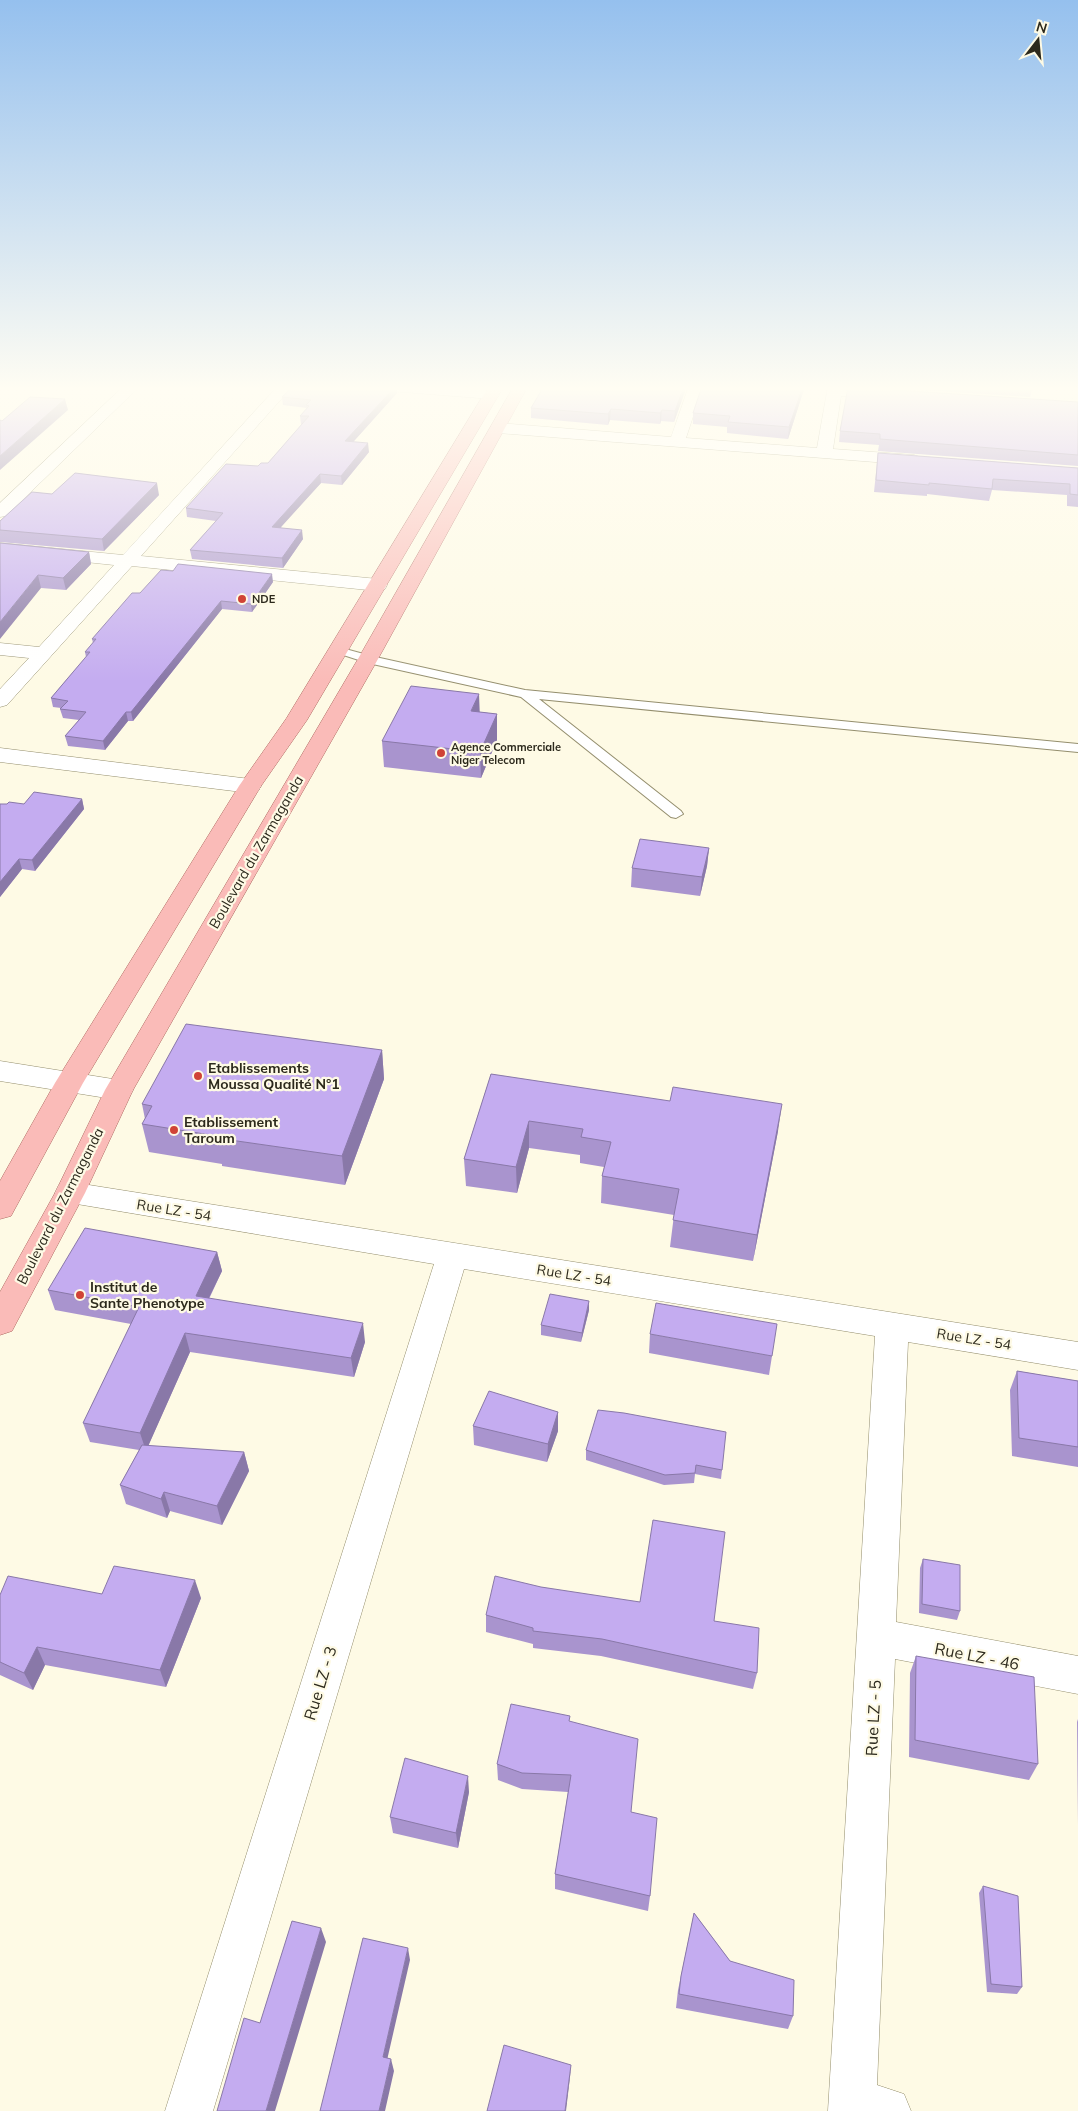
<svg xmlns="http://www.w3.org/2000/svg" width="1078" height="2111" viewBox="0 0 1078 2111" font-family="Mulish,sans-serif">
	<rect width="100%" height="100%" fill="#fefae5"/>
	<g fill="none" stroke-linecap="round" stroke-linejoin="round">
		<!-- service casing -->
		<g stroke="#948e6d" stroke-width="2">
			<path id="service" d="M 338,647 L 371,656 L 525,690 L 1078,744 L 1078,752 L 539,699 L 681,811 L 683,814 L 676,818 L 671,817 L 521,697 L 368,663 L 334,652 L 332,650 L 334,648 Z"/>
		</g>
		<!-- minor casing -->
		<g stroke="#948e6d" stroke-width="1">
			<path id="minor" d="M 124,386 L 140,386 L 6,516 L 0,517 L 0,503 Z
				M 278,386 L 293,386 L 141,556 L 378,579 L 385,581 L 387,585 L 385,589 L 378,591 L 132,566 L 7,705 L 0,707 L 0,689 L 29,658 L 0,655 L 0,643 L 39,647 L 114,565 L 0,553 L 0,543 L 123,555 Z
				M 370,386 L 437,386 L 492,391 L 497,392 L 499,395 L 497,398 L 492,399 L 377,390 Z
				M 689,386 L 703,386 L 686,438 L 817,448 L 828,386 L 889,391 L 891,394 L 889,397 L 884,398 L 841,396 L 833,449 L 914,455 L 920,457 L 922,460 L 920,463 L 914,465 L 498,433 L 493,431 L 490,428 L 493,425 L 498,423 L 671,437 Z
				M 0,748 L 250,779 L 258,781 L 261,786 L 258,791 L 250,793 L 0,762 Z
				M 0,1061 L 119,1080 L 129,1083 L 133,1090 L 129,1097 L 119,1100 L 0,1081 Z
				M 70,1182 L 1078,1342 L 1078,1370 L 908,1342 L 896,1622 L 1078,1656 L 1078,1694 L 895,1659 L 877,2085 L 904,2094 L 911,2111 L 828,2111 L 875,1336 L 464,1269 L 213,2111 L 165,2111 L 434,1264 L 59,1201 L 55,1193 L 59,1185 Z"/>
		</g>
		<!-- primary casing -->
		<g stroke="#af6a62" stroke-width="1">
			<path id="primary" d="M 489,386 L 504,386 L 307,720 L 261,786 L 83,1083 L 11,1216 L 0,1219 L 0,1181 L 55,1083 L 239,786 L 286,719 Z
				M 514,386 L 528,386 L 378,659 L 133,1090 L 85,1193 L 12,1331 L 0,1335 L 0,1292 L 55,1193 L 105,1090 L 358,659 Z"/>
		</g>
		<!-- service -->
		<use href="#service" fill="#fff" fill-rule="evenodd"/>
		<!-- minor -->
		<use href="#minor" fill="#fff" fill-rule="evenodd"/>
		<!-- primary -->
		<use href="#primary" fill="#fabbb8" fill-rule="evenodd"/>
	</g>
	<!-- wall -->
	<path fill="#a994ce" d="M 294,386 L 397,386 L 397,393 L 353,442 L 369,452 L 342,485 L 321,483 L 280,527 L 303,539 L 283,568 L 192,559 L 190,550 L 216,521 L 187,517 L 186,508 L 258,466 L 268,463 L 302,424 L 301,424 L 300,416 L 307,408 L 283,405 L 282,397 Z
		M 544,386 L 687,386 L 674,422 L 661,421 L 660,424 L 610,420 L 608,425 L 531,418 L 531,408 Z
		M 702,386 L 805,386 L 788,439 L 727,433 L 727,427 L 693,424 L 693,413 Z
		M 862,386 L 1032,386 L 1032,390 L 1030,397 Z
		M 1078,402 L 1078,466 L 878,451 L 879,445 L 839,442 L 840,431 Z
		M 878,453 L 1078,468 L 1078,507 L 1067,506 L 1067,495 L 992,490 L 989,501 L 927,494 L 927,496 L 874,492 Z
		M 52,494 L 159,495 L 104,551 L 0,542 L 0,530 Z
		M 0,543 L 89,552 L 91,564 L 66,590 L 41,588 Z
		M 273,582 L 252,612 L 222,609 L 133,721 L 128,721 L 105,750 L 68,746 L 65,736 L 79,720 L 63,718 L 60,709 L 61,708 L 53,707 L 51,698 L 86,657 L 85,652 L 93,643 L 92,639 Z
		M 480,712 L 497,714 L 497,740 L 481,778 L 384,767 L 382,741 Z
		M 82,799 L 84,809 L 35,871 L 22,869 L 0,897 L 0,804 L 24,804 Z
		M 709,848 L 707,866 L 700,896 L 631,887 L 632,868 Z
		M 382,1050 L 384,1079 L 345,1185 L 222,1166 L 222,1164 L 149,1152 L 142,1124 L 145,1119 L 142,1104 Z
		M 491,1074 L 778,1131 L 753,1261 L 670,1247 L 674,1215 L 601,1203 L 602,1176 L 604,1167 L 580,1163 L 580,1155 L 529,1148 L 517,1193 L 466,1186 L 464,1159 Z
		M 217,1252 L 222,1271 L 209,1299 L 365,1342 L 354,1377 L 190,1352 L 148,1446 L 244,1452 L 249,1471 L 222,1525 L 170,1511 L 167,1518 L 126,1504 L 120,1485 L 139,1450 L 90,1442 L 83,1423 L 131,1324 L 55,1310 L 48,1290 Z
		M 589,1310 L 581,1342 L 541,1335 L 541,1325 Z
		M 650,1334 L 772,1356 L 769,1375 L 649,1353 Z
		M 1017,1371 L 1078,1381 L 1078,1467 L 1012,1456 L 1010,1390 Z
		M 558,1412 L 558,1431 L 547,1462 L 474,1445 L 473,1426 Z
		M 624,1413 L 722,1470 L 721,1479 L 695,1474 L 694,1483 L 664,1485 L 586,1460 L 586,1450 Z
		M 923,1559 L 960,1611 L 957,1620 L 919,1613 L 920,1568 Z
		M 541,1587 L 714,1621 L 757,1673 L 753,1689 L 601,1656 L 533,1648 L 533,1644 L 486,1632 L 486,1615 Z
		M 102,1594 L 201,1598 L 166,1687 L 45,1665 L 33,1690 L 0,1675 L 0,1595 Z
		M 916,1656 L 1038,1764 L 1029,1780 L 909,1757 L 910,1673 Z
		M 1078,1719 L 1078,1825 L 1077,1722 Z
		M 570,1722 L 631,1812 L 650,1896 L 648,1911 L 555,1889 L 555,1874 L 568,1792 L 522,1789 L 498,1780 L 497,1764 Z
		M 469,1792 L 458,1848 L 393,1833 L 390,1817 Z
		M 983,1886 L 1022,1987 L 1017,1994 L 987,1992 L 979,1893 Z
		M 694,1913 L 730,1961 L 793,2016 L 788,2029 L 676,2008 L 678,1990 Z"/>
	<!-- shaded-wall -->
	<path fill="#8978a8" d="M 396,386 L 397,386 L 397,393 L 346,450 L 345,441 Z
		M 684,386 L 687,386 L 674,422 L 675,411 Z
		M 803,386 L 805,386 L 788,439 L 789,427 Z
		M 65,399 L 68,410 L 0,470 L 0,456 Z
		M 611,409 L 610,420 L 608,425 L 608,414 Z
		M 662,410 L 661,421 L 660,424 L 660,413 Z
		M 368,443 L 369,452 L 342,485 L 341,476 Z
		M 320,474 L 321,483 L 273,536 L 272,527 Z
		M 157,483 L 159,495 L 104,551 L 102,539 Z
		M 302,530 L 303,539 L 283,568 L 282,558 Z
		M 89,552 L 91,564 L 66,590 L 63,578 Z
		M 272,574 L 273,582 L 252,612 L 251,604 Z
		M 38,575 L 41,588 L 0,639 L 0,622 Z
		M 221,601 L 222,609 L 133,721 L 131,712 Z
		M 479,694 L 480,719 L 471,711 Z
		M 126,712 L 128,721 L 105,750 L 103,741 Z
		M 497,714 L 497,740 L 481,778 L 480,752 Z
		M 82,799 L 84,809 L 35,871 L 32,860 Z
		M 709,848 L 707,866 L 700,896 L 702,877 Z
		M 19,859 L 22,869 L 0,897 L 0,882 Z
		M 382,1050 L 384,1079 L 345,1185 L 342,1156 Z
		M 782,1104 L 778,1131 L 753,1261 L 757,1235 Z
		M 529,1121 L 529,1148 L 517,1193 L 516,1167 Z
		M 217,1252 L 222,1271 L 200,1316 L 196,1296 Z
		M 589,1301 L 589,1310 L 581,1342 L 582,1333 Z
		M 363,1323 L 365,1342 L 354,1377 L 351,1358 Z
		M 185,1333 L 190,1352 L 146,1451 L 140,1433 Z
		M 558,1412 L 558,1431 L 547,1462 L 548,1444 Z
		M 244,1452 L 249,1471 L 222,1525 L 217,1506 Z
		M 164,1492 L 170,1511 L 167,1518 L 161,1499 Z
		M 195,1580 L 201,1598 L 166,1687 L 160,1670 Z
		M 37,1647 L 45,1665 L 33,1690 L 24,1673 Z
		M 468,1776 L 469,1792 L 458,1848 L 456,1833 Z
		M 321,1928 L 326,1942 L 275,2111 L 266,2111 Z
		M 408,1948 L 410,1960 L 385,2069 L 383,2057 Z
		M 391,2059 L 394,2071 L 385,2111 L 379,2111 Z
		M 571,2065 L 570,2077 L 566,2111 L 565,2111 Z"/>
	<!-- building -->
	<path fill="#c4acf0" stroke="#8978a8" d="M 294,386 L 396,386 L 345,441 L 368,443 L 341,476 L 320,474 L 272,527 L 302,530 L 282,558 L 190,550 L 223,513 L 186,508 L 226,464 L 258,466 L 261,463 L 268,463 L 309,416 L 300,416 L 309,406 L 306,405 L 311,400 L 282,397 Z
		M 544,386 L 684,386 L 675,411 L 662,410 L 660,413 L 611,409 L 608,414 L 531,408 Z
		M 702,386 L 803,386 L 789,427 L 728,422 L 730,416 L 693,413 Z
		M 978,386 L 1032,386 L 1032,390 Z
		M 848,387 L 1078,402 L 1078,455 L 880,439 L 880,434 L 840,431 Z
		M 30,397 L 65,399 L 0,456 L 0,420 L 2,421 Z
		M 878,453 L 1078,468 L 1078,495 L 1070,494 L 1070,484 L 993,479 L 992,489 L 929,483 L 929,485 L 876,480 Z
		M 75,473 L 157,483 L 102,539 L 0,530 L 0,521 L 32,492 L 52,494 Z
		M 0,543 L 89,552 L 63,578 L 38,575 L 0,622 Z
		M 178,564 L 272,574 L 251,604 L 221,601 L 131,712 L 126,712 L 103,741 L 65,736 L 86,712 L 60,709 L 68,701 L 51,698 L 90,652 L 85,652 L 96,639 L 92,639 L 132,593 L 140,593 L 161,570 L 173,571 Z
		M 411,686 L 479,694 L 471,711 L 497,714 L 480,752 L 382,741 Z
		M 34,792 L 82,799 L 32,860 L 19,859 L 0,882 L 0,804 L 7,804 L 9,802 L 24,804 Z
		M 640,839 L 709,848 L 702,877 L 632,868 Z
		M 186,1024 L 382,1050 L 342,1156 L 216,1138 L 217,1136 L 142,1124 L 152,1106 L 142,1104 Z
		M 491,1074 L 670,1101 L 673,1087 L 782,1104 L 757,1235 L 673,1220 L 679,1189 L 602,1176 L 611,1142 L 581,1137 L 583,1129 L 529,1121 L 516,1167 L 464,1159 Z
		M 85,1228 L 217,1252 L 196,1296 L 363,1323 L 351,1358 L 185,1333 L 140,1433 L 83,1423 L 139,1307 L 48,1290 Z
		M 550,1294 L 589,1301 L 582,1333 L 541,1325 Z
		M 656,1303 L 777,1324 L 772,1356 L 650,1334 Z
		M 1017,1371 L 1078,1381 L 1078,1447 L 1019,1438 Z
		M 489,1391 L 558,1412 L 548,1444 L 473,1426 Z
		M 598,1410 L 624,1413 L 726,1432 L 722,1470 L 696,1465 L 695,1473 L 665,1475 L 586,1450 Z
		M 142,1445 L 244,1452 L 217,1506 L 164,1492 L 161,1499 L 120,1485 Z
		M 653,1520 L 725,1532 L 714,1621 L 759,1628 L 757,1673 L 602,1639 L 533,1631 L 533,1628 L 486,1615 L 495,1576 L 541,1587 L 640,1602 Z
		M 923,1559 L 960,1565 L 960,1611 L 922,1604 Z
		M 114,1566 L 195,1580 L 160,1670 L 37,1647 L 24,1673 L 0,1662 L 0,1595 L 8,1576 L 102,1594 Z
		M 916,1656 L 1034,1677 L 1038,1764 L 915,1740 Z
		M 511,1704 L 570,1716 L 569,1721 L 638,1739 L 631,1812 L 657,1818 L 650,1896 L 555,1874 L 571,1775 L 522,1773 L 497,1764 Z
		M 405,1758 L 468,1776 L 456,1833 L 390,1817 Z
		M 983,1886 L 1018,1896 L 1022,1987 L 991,1984 Z
		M 694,1913 L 730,1961 L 794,1980 L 793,2016 L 679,1994 L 681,1976 Z
		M 292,1921 L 321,1928 L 266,2111 L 217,2111 L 244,2018 L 260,2023 Z
		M 363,1938 L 408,1948 L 383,2057 L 391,2059 L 379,2111 L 320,2111 Z
		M 504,2045 L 571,2065 L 565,2111 L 487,2111 Z"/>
	<!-- sky -->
	<linearGradient id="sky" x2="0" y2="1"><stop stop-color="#95c0ee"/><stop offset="0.57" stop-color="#fffdf3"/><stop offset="1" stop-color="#fffdf3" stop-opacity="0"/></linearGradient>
	<rect width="1078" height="682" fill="url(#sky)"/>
	<!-- markers -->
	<g fill="#d04336" stroke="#fefae5" stroke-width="2">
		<circle cx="242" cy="599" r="5"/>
		<circle cx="441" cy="753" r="5"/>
		<circle cx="198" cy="1076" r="5"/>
		<circle cx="174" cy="1130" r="5"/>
		<circle cx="80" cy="1295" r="5"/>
	</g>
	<g text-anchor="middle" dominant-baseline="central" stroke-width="4.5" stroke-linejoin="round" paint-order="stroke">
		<!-- far-poi labels -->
		<g font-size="11" font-weight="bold" fill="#2c291c" stroke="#fefae5" text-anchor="start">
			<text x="252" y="599">NDE</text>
			<text x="451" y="747">Agence Commerciale<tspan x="451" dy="13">Niger Telecom</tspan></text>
		</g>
		<!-- street labels -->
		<g font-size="14" fill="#2c291c" stroke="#fefae5">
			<text transform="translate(256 852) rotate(-60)">Boulevard du Zarmaganda</text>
			<text transform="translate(60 1206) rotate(-63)">Boulevard du Zarmaganda</text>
			<text transform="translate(174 1210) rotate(9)">Rue LZ - 54</text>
			<text transform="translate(574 1275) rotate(9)">Rue LZ - 54</text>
			<text transform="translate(974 1339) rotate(9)">Rue LZ - 54</text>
		</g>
		<!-- poi labels -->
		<g font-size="14" font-weight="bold" fill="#2c291c" stroke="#fefae5" text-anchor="start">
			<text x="208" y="1068">Etablissements<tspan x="208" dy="16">Moussa Qualité N°1</tspan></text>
			<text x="184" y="1122">Etablissement<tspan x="184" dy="16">Taroum</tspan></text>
			<text x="90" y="1287">Institut de<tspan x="90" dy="16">Sante Phenotype</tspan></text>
		</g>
		<!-- near-street labels -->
		<g font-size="16" fill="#2c291c" stroke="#fefae5">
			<text transform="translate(977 1656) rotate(11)">Rue LZ - 46</text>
			<text transform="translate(320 1683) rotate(-73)">Rue LZ - 3</text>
			<text transform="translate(873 1718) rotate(-87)">Rue LZ - 5</text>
		</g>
	</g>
	<!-- north arrow -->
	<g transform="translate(1038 40) rotate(16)" stroke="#fefae5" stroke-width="4" paint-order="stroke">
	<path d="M0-4L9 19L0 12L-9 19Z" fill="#2c291c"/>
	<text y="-8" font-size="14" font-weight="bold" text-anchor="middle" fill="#2c291c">N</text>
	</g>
</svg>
